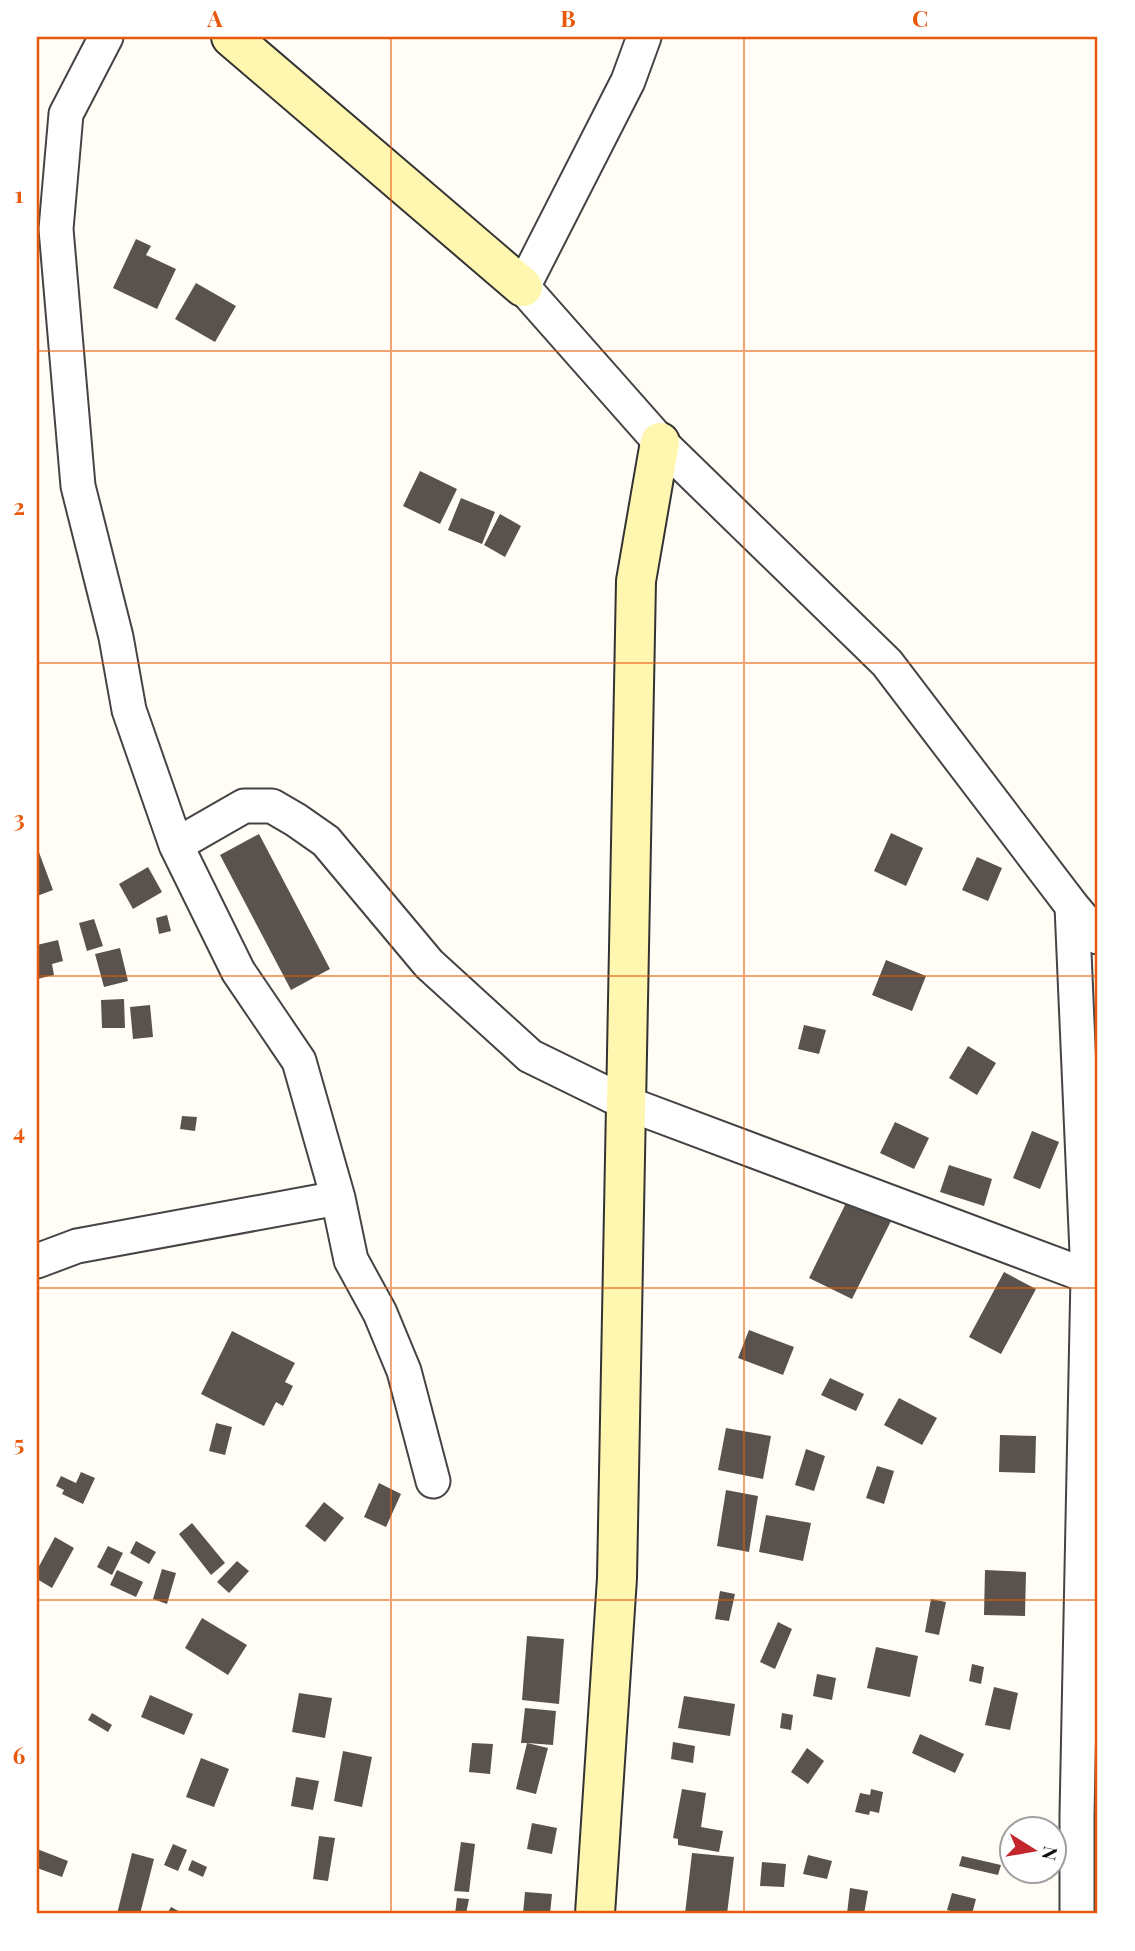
<svg xmlns="http://www.w3.org/2000/svg" width="1135" height="1951" viewBox="0 0 1135 1951" font-family="'Playfair Display',serif">
	<rect width="100%" height="100%" fill="#fffdf5"/>
	<!-- building -->
	<path fill="#5a524d" d="M 136,239 L 151,246 L 146,255 L 176,269 L 157,309 L 113,288 Z
		M 196,283 L 236,306 L 215,342 L 175,319 Z
		M 420,471 L 457,489 L 440,524 L 403,506 Z
		M 461,498 L 495,512 L 482,544 L 448,530 Z
		M 500,514 L 521,526 L 505,557 L 484,545 Z
		M 891,833 L 923,848 L 906,886 L 874,871 Z
		M 259,834 L 330,969 L 291,990 L 220,855 Z
		M 37,847 L 53,890 L 37,896 Z
		M 977,857 L 1002,868 L 988,901 L 962,890 Z
		M 148,867 L 162,892 L 133,909 L 119,884 Z
		M 167,915 L 171,931 L 159,934 L 156,918 Z
		M 94,919 L 103,946 L 87,951 L 79,923 Z
		M 58,940 L 63,961 L 52,964 L 54,975 L 37,979 L 37,945 Z
		M 120,948 L 128,981 L 104,987 L 95,954 Z
		M 886,960 L 926,976 L 912,1011 L 872,995 Z
		M 124,999 L 125,1028 L 102,1028 L 101,1000 Z
		M 150,1005 L 153,1037 L 133,1039 L 130,1007 Z
		M 804,1025 L 826,1030 L 819,1054 L 798,1049 Z
		M 968,1046 L 996,1063 L 977,1095 L 949,1078 Z
		M 182,1116 L 197,1117 L 195,1131 L 180,1129 Z
		M 895,1122 L 929,1138 L 914,1169 L 880,1153 Z
		M 1032,1131 L 1059,1142 L 1040,1189 L 1013,1178 Z
		M 949,1165 L 992,1179 L 984,1206 L 940,1192 Z
		M 848,1199 L 891,1221 L 852,1299 L 809,1278 Z
		M 1004,1272 L 1036,1289 L 1001,1354 L 969,1337 Z
		M 749,1330 L 794,1347 L 783,1375 L 738,1358 Z
		M 232,1331 L 295,1363 L 285,1382 L 293,1386 L 283,1406 L 276,1402 L 264,1426 L 201,1394 Z
		M 830,1378 L 864,1394 L 856,1411 L 821,1395 Z
		M 899,1398 L 937,1418 L 922,1445 L 884,1425 Z
		M 216,1423 L 232,1427 L 225,1455 L 209,1451 Z
		M 726,1428 L 771,1436 L 763,1479 L 718,1470 Z
		M 1000,1435 L 1036,1436 L 1035,1473 L 999,1472 Z
		M 806,1449 L 825,1456 L 814,1491 L 795,1485 Z
		M 877,1466 L 894,1471 L 884,1504 L 866,1498 Z
		M 81,1472 L 95,1478 L 83,1504 L 62,1494 L 64,1490 L 56,1486 L 61,1476 L 76,1483 Z
		M 379,1483 L 401,1494 L 386,1527 L 364,1517 Z
		M 726,1490 L 758,1496 L 749,1552 L 717,1546 Z
		M 324,1502 L 344,1518 L 325,1542 L 305,1526 Z
		M 766,1515 L 811,1523 L 803,1561 L 759,1552 Z
		M 192,1523 L 225,1563 L 211,1575 L 179,1534 Z
		M 55,1537 L 74,1548 L 52,1588 L 37,1579 L 37,1570 Z
		M 136,1541 L 156,1552 L 149,1564 L 130,1553 Z
		M 108,1546 L 123,1553 L 112,1575 L 97,1567 Z
		M 237,1561 L 249,1571 L 229,1593 L 217,1582 Z
		M 162,1569 L 176,1573 L 167,1604 L 153,1599 Z
		M 117,1570 L 143,1582 L 136,1597 L 110,1585 Z
		M 985,1570 L 1026,1572 L 1025,1616 L 984,1615 Z
		M 720,1591 L 735,1594 L 729,1621 L 715,1619 Z
		M 931,1599 L 946,1602 L 939,1635 L 925,1632 Z
		M 202,1618 L 247,1645 L 228,1675 L 185,1648 Z
		M 778,1622 L 792,1629 L 775,1669 L 760,1662 Z
		M 527,1636 L 564,1639 L 559,1704 L 522,1700 Z
		M 876,1647 L 918,1656 L 910,1697 L 867,1688 Z
		M 972,1664 L 984,1667 L 981,1684 L 969,1681 Z
		M 817,1674 L 836,1678 L 832,1700 L 813,1696 Z
		M 994,1687 L 1018,1693 L 1010,1730 L 985,1725 Z
		M 299,1693 L 332,1698 L 325,1738 L 292,1732 Z
		M 150,1695 L 193,1714 L 184,1735 L 141,1717 Z
		M 684,1696 L 735,1704 L 730,1736 L 678,1728 Z
		M 525,1708 L 556,1711 L 553,1745 L 527,1743 L 548,1748 L 536,1794 L 516,1789 L 527,1743 L 521,1743 Z
		M 92,1713 L 112,1725 L 108,1732 L 88,1720 Z
		M 782,1713 L 793,1715 L 791,1730 L 780,1728 Z
		M 920,1734 L 964,1754 L 955,1773 L 912,1753 Z
		M 673,1742 L 695,1746 L 693,1763 L 671,1759 Z
		M 472,1743 L 493,1744 L 490,1774 L 469,1772 Z
		M 807,1748 L 824,1761 L 808,1784 L 791,1772 Z
		M 343,1751 L 372,1757 L 362,1807 L 334,1801 Z
		M 201,1758 L 229,1769 L 214,1807 L 186,1797 Z
		M 296,1777 L 319,1781 L 313,1810 L 291,1806 Z
		M 682,1789 L 706,1793 L 701,1827 L 723,1831 L 719,1852 L 678,1845 L 678,1839 L 673,1838 Z
		M 871,1789 L 883,1792 L 879,1813 L 870,1811 L 869,1815 L 855,1812 L 860,1793 L 870,1795 Z
		M 532,1823 L 557,1828 L 552,1854 L 527,1849 Z
		M 319,1836 L 335,1838 L 328,1881 L 313,1879 Z
		M 461,1842 L 475,1844 L 469,1892 L 454,1891 Z
		M 173,1844 L 187,1850 L 178,1871 L 164,1865 Z
		M 37,1849 L 68,1861 L 62,1877 L 37,1868 Z
		M 132,1853 L 154,1859 L 140,1914 L 117,1914 Z
		M 692,1853 L 734,1857 L 727,1914 L 685,1914 Z
		M 808,1855 L 832,1861 L 827,1879 L 803,1874 Z
		M 962,1856 L 1001,1865 L 998,1875 L 959,1866 Z
		M 192,1860 L 207,1867 L 203,1877 L 188,1870 Z
		M 762,1862 L 786,1864 L 784,1887 L 760,1886 Z
		M 850,1888 L 868,1891 L 864,1914 L 847,1914 Z
		M 525,1892 L 552,1894 L 550,1914 L 523,1914 Z
		M 952,1893 L 976,1899 L 972,1914 L 962,1914 L 947,1910 Z
		M 457,1898 L 469,1899 L 466,1914 L 455,1914 Z
		M 171,1907 L 184,1914 L 167,1914 Z"/>
	<g fill="none" stroke-linecap="round" stroke-linejoin="round">
		<!-- street casing -->
		<g stroke="#444" stroke-width="37">
			<path id="street" d="M 106,37 L 66,114 L 56,229 L 78,486 L 116,637 L 129,710 L 176,845 L 238,971 L 299,1061 L 338,1198 L 351,1260 L 380,1313 L 404,1371 L 433,1481
				M 644,37 L 628,81 L 523,287 L 660,442 L 887,663 L 1072,906 L 1098,937
				M 176,845 L 244,806 L 272,806 L 296,820 L 326,841 L 429,964 L 530,1056 L 626,1103 L 1098,1280
				M 1072,906 L 1088,1276 L 1077,1815 L 1077,1914
				M 37,1261 L 77,1246 L 338,1198"/>
		</g>
		<!-- secondary casing -->
		<g stroke="#333" stroke-width="42">
			<path id="secondary" d="M 231,37 L 523,287
				M 595,1914 L 617,1578 L 636,581 L 660,442"/>
		</g>
		<!-- street -->
		<use href="#street" stroke="#fff" stroke-width="33"/>
		<!-- secondary -->
		<use href="#secondary" stroke="#fff6b0" stroke-width="38"/>
	</g>
	<!-- grid -->
	<path fill="none" stroke="#e8590c" stroke-width="2" stroke-opacity="0.55" d="M 391,37 L 391,1914M 744,37 L 744,1914M 37,351 L 1098,351M 37,663 L 1098,663M 37,976 L 1098,976M 37,1288 L 1098,1288M 37,1600 L 1098,1600"/>
	<!-- border -->
	<rect width="1135" height="1951" fill="none" stroke="#ffffff" stroke-width="77"/>
	<!-- north arrow -->
	<g transform="translate(1033 1850) rotate(101)"><circle r="33" fill="#ffffff" stroke="#a0a0a0" stroke-width="2"/>
	<path d="M0-5L12 26L0 18L-12 26Z" fill="#c4262e"/>
	<text y="-10" font-size="19" font-weight="bold" text-anchor="middle" fill="#111111">N</text>
	</g>
	<rect x="38" y="38" width="1058" height="1874" fill="none" stroke="#e8590c" stroke-width="2.5"/>
	<g font-size="23" text-anchor="middle" font-weight="bold" fill="#e8590c">
		<text x="215" y="27">A</text>
		<text x="568" y="27">B</text>
		<text x="920" y="27">C</text>
		<text x="19" y="203">1</text>
		<text x="19" y="515">2</text>
		<text x="19" y="827">3</text>
		<text x="19" y="1140">4</text>
		<text x="19" y="1452">5</text>
		<text x="19" y="1764">6</text>
	</g>
</svg>
